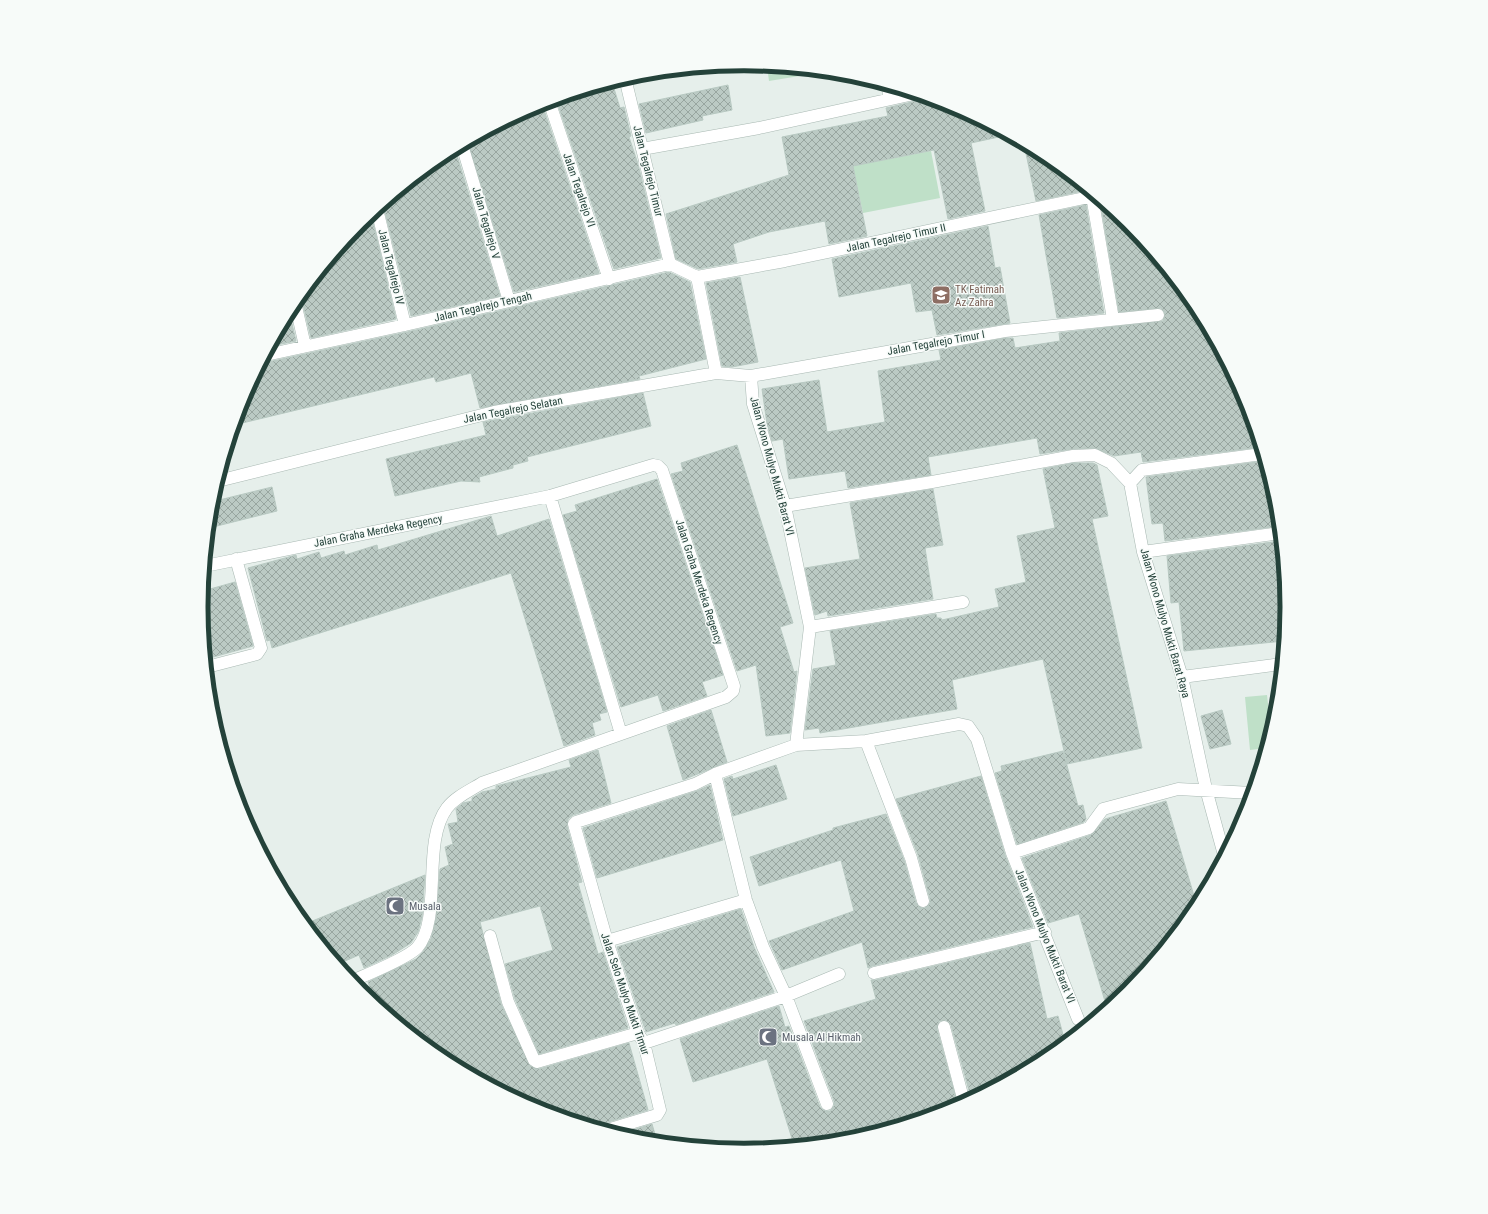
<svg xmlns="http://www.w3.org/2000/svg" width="1488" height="1214" viewBox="0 0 1488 1214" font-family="'Roboto Condensed',sans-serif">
	<defs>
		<pattern id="building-cross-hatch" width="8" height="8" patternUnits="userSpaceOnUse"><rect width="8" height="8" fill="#bbcac4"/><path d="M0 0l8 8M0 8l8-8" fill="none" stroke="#98a6a0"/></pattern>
	</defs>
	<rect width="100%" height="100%" fill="#e6efeb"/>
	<!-- park -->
	<path fill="#bfe0c8" d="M 767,66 L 824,72 L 769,81 Z
		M 931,151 L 940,198 L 863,213 L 853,166 Z
		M 1267,695 L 1271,730 L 1266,748 L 1250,750 L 1245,697 Z"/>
	<!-- building -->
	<path fill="url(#building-cross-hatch)" stroke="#b8c9c2" d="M 612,82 L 620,108 L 624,107 L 631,136 L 629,137 L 638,164 L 661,258 L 614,269 L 556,99 Z
		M 728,85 L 732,110 L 702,116 L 703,120 L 646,133 L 639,104 Z
		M 921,96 L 952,105 L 1008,135 L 971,143 L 985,211 L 948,219 L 934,150 L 853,166 L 867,236 L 829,244 L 825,221 L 769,232 L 733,244 L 737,262 L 698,269 L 676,259 L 666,214 L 789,175 L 782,137 L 888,116 L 886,108 L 916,101 Z
		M 542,104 L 599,273 L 514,292 L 468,142 Z
		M 1024,144 L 1046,156 L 1087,190 L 1036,201 Z
		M 455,149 L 500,296 L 411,316 L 383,204 L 443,155 Z
		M 1100,200 L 1128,223 L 1196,305 L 1242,393 L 1247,426 L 1250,426 L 1253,448 L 1143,462 L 1141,452 L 1114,456 L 1095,448 L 1072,449 L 1040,454 L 1037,438 L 928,457 L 931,475 L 848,488 L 845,471 L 789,479 L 783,439 L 772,441 L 767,424 L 762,389 L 819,380 L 827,432 L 885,422 L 878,371 L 941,360 L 939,350 L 1006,338 L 1013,338 L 1015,348 L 1060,341 L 1059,333 L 1163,321 L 1165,314 L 1161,308 L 1119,312 Z
		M 1086,205 L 1104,313 L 1057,318 L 1039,215 Z
		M 371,214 L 396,319 L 311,338 L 302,300 L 300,296 L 360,223 Z
		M 988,226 L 995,268 L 1000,267 L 1010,323 L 937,335 L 932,310 L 916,312 L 911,283 L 839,297 L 832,259 Z
		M 669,272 L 690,282 L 706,359 L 639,376 L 640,379 L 480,408 L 471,373 L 436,382 L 434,377 L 234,425 L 242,399 L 263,361 L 268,362 L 407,332 Z
		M 740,277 L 758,362 L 732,367 L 722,366 L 706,283 Z
		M 289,311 L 296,341 L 271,346 Z
		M 643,393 L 651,426 L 527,457 L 528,461 L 513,465 L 513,468 L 479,477 L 480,482 L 461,481 L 395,496 L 386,459 L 486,435 L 483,422 Z
		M 737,445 L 793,623 L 780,627 L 794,672 L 797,671 L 790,733 L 766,736 L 756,665 L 737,671 L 671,474 L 683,471 L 681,463 Z
		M 1264,461 L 1277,501 L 1279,526 L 1165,541 L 1163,523 L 1152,524 L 1146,477 Z
		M 1074,463 L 1093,463 L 1097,465 L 1108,516 L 1092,519 L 1142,748 L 1067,764 L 1043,659 L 952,680 L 957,709 L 820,733 L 819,728 L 805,730 L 813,669 L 836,665 L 830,631 L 936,614 L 937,618 L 941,618 L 942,620 L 999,607 L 995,589 L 1026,582 L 1017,536 L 1055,528 L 1043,469 Z
		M 657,479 L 723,675 L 702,682 L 707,696 L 663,711 L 658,695 L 621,707 L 563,515 L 577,511 L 575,505 Z
		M 272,487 L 277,511 L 209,528 L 211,502 Z
		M 933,489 L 943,545 L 925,548 L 933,599 L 828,616 L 827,611 L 815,615 L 805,568 L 860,559 L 850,503 Z
		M 491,516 L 497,536 L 549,519 L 607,712 L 599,714 L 601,720 L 592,723 L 595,735 L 564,746 L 511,573 L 272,648 L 270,640 L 267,641 L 248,568 L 296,555 L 297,559 L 319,552 L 321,558 L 344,551 L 345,555 L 377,545 L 378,550 Z
		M 1280,541 L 1287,607 L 1284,641 L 1184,651 L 1179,602 L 1171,603 L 1167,556 Z
		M 235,582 L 253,646 L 206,659 L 201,607 L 203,591 Z
		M 711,710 L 727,762 L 683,780 L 667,726 Z
		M 1222,710 L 1231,744 L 1210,749 L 1201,716 Z
		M 598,750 L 611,803 L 573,815 L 568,819 L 567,826 L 582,882 L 578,883 L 598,954 L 603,952 L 628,1028 L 539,1054 L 515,999 L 505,964 L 553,950 L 540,906 L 480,922 L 501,1004 L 530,1066 L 539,1069 L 629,1043 L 648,1110 L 605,1123 L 600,1128 L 536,1109 L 442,1058 L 376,1004 L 368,982 L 416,959 L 423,952 L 431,939 L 436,919 L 440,869 L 449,865 L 445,847 L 453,844 L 448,824 L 458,822 L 456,809 L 463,803 L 472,801 L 472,798 L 482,792 L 496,789 L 496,786 L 571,767 L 569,760 Z
		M 1063,751 L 1078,806 L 1083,805 L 1086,819 L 1084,822 L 1017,844 L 995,773 L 1002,771 L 1001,766 Z
		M 776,765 L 787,799 L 733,816 L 724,779 L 732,776 L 733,779 Z
		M 981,776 L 1005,855 L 1033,927 L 872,966 L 868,968 L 862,942 L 782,970 L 769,941 L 854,911 L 841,860 L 759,886 L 750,857 L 833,830 L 833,828 L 886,814 L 904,860 L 916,903 L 921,908 L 925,908 L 930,903 L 930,899 L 918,855 L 896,799 Z
		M 710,785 L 723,840 L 597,878 L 583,828 L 697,791 Z
		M 1166,801 L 1197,906 L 1128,991 L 1107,1008 L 1079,914 L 1048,923 L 1022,858 L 1091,835 L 1105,819 Z
		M 425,875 L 422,917 L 418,932 L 411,943 L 392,955 L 364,968 L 359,955 L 338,964 L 305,924 Z
		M 741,909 L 754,947 L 774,992 L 676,1025 L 675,1023 L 646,1032 L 617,947 Z
		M 1030,943 L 1047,1019 L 1058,1016 L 1065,1042 L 1045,1059 L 971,1098 L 951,1025 L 946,1020 L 939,1021 L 937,1029 L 958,1106 L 952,1109 L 850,1140 L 794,1145 L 767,1059 L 693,1082 L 680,1039 L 779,1006 L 785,1027 L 789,1026 L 820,1107 L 825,1111 L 830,1111 L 834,1106 L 834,1101 L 804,1021 L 876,999 L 871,980 L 876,980 Z
		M 652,1124 L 657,1141 L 638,1140 L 620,1134 Z"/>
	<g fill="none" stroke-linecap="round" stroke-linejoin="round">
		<!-- minor casing -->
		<g stroke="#a8b8b2" stroke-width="13">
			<path id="minor" d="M 625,78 L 670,264
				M 888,86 L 889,98
				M 549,101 L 609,279
				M 462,145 L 509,301
				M 642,149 L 759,128 L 914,94
				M 1092,196 L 1113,319
				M 377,209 L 405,325
				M 697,277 L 785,261 L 1094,196
				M 295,302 L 305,346
				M 266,355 L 405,325 L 670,264 L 697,277
				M 716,373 L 751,376 L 1005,331 L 1158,315
				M 751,376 L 753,404 L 785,506 L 810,627 L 796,745 L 866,741 L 959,724 L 968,726 L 977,739 L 1012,853 L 1078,1019
				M 218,481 L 494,412 L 716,373 L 697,277
				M 1130,483 L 1143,552 L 1182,677 L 1206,789 L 1224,855
				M 550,496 L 621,734
				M 785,506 L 932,482 L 1073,456 L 1095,455 L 1111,463 L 1130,483 L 1142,470 L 1262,454
				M 1143,552 L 1280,533
				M 205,566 L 550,496 L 653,465 L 658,466 L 662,470 L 734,686 L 733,691 L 726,697 L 482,783 C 471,790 455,797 447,808 C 421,842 443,919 417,948 C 406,959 368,974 352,981
				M 810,627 L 963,602
				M 207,667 L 257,654 L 261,648 L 236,559
				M 1182,677 L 1281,664
				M 866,741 L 911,858 L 923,901
				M 715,774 L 746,900 L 763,947 L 786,996 L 827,1104
				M 1012,853 L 1089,828 L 1103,809 L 1178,789 L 1252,793
				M 490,936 L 508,1002 L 534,1060 L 537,1062 L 638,1033
				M 607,941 L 746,900
				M 874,973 L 1045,932
				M 944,1027 L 964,1102
				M 644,1043 L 786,996 L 839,974
				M 607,1130 L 657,1115 L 660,1110 L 644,1043 L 638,1033 L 607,941 L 574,824 L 576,822 L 695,784 L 715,774 L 796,745"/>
		</g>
		<!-- minor -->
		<use href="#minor" stroke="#fff" stroke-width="12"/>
	</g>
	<!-- icons -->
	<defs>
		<g id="school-square" transform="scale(1)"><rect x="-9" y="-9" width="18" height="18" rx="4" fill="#8d6e63" stroke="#f7fbf9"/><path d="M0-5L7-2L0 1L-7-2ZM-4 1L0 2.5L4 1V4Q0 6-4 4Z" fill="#fff"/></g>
		<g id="mosque-square" transform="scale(1)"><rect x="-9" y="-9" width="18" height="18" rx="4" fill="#6b7280" stroke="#f7fbf9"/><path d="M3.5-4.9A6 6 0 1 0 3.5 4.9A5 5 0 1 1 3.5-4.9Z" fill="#fff"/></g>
	</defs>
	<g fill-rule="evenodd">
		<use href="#school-square" x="941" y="295"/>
		<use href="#mosque-square" x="395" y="906"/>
		<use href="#mosque-square" x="768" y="1037"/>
	</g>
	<g text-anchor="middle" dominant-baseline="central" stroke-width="3" stroke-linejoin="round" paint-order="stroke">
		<!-- street labels -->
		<g font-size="11" fill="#24423a" stroke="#f7fbf9">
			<text transform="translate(648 171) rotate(76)">Jalan Tegalrejo Timur</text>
			<text transform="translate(579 190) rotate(71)">Jalan Tegalrejo VI</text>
			<text transform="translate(486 223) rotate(74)">Jalan Tegalrejo V</text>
			<text transform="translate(896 238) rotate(-12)">Jalan Tegalrejo Timur II</text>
			<text transform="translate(391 267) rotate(76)">Jalan Tegalrejo IV</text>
			<text transform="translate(483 307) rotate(-13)">Jalan Tegalrejo Tengah</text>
			<text transform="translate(936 343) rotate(-10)">Jalan Tegalrejo Timur I</text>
			<text transform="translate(513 410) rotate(-11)">Jalan Tegalrejo Selatan</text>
			<text transform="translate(772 466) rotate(75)">Jalan Wono Mulyo Mukti Barat VI</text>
			<text transform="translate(378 531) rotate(-11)">Jalan Graha Merdeka Regency</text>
			<text transform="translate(699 582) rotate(72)">Jalan Graha Merdeka Regency</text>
			<text transform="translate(1165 623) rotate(74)">Jalan Wono Mulyo Mukti Barat Raya</text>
			<text transform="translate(1045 936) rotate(68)">Jalan Wono Mulyo Mukti Barat VI</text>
			<text transform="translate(625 994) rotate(71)">Jalan Selo Mulyo Mukti Timur</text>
		</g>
		<!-- education labels -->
		<g font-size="11" fill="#785e54" stroke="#f7fbf9" text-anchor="start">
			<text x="955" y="289">TK Fatimah<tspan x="955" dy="13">Az Zahra</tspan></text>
		</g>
		<!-- worship labels -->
		<g font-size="11" fill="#5b616d" stroke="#f7fbf9" text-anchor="start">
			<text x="409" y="906">Musala</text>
			<text x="782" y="1037">Musala Al Hikmah</text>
		</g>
	</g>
	<!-- crop -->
	<path d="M0 0H1488V1214H0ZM208 607a536 536 0 1 1 1072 0a536 536 0 1 1-1072 0Z" fill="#f7fbf9" fill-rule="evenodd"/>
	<path fill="none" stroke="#24423a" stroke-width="5" d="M208 607a536 536 0 1 1 1072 0a536 536 0 1 1-1072 0Z"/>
</svg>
